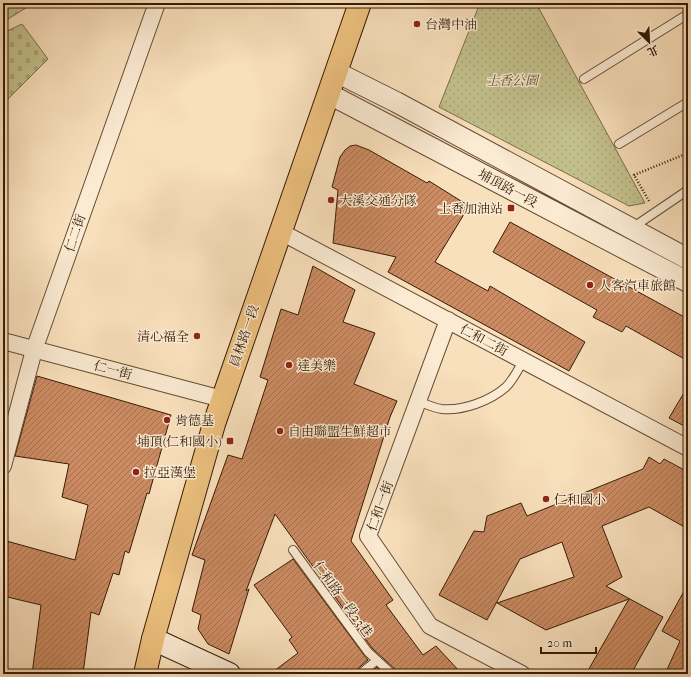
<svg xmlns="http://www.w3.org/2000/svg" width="691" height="677" viewBox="0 0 691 677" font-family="'IM FELL French Canon','Noto Serif TC',serif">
	<defs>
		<pattern id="forest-firs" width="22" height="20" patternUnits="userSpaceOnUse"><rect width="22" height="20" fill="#c3c18d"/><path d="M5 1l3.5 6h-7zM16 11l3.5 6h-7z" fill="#a8a578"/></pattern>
		<pattern id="cemetery-stones" width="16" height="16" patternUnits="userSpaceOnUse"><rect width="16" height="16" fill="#c3c18d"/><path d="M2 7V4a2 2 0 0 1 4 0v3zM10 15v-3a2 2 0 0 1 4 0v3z" fill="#a8a578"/></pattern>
		<pattern id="park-dots" width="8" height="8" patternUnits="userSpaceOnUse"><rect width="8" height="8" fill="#c3c18d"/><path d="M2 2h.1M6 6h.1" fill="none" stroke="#a8a578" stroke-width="1.8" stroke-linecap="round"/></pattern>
		<pattern id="building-hatch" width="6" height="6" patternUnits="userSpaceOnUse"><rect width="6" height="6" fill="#cc8b62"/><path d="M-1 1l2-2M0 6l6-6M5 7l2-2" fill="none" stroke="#a6714f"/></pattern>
	</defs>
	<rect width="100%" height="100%" fill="#f9e0bc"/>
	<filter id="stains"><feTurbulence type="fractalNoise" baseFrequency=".005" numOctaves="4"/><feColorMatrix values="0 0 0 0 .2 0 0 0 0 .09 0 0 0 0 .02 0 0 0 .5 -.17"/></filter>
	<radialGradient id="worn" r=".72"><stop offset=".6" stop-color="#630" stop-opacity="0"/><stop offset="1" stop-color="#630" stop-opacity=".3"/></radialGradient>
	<!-- forest -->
	<path fill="url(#forest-firs)" stroke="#7d6e49" d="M 3,3 L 34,3 L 3,22 Z"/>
	<!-- cemetery -->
	<path fill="url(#cemetery-stones)" stroke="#7d6e49" d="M 22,24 L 48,59 L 3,104 L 3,33 Z"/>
	<!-- park -->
	<path fill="url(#park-dots)" stroke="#7d6e49" d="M 480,3 L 536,3 L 645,203 L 629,206 L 439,107 Z"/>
	<!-- building -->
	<path fill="url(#building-hatch)" stroke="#371b05" d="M 356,145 L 369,150 L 427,183 L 429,181 L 469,206 L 435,262 L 488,291 L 490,286 L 585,342 L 569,371 L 388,272 L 396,257 L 333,243 L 338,190 L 332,187 L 340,157 L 345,150 L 350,146 Z
		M 510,222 L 688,319 L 688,361 L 626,326 L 622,332 L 593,317 L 597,310 L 493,252 Z
		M 313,266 L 355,290 L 343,322 L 375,333 L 354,384 L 397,401 L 390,417 L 351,541 L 393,600 L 386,605 L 423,655 L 436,646 L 462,674 L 397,674 L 396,670 L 372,648 L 275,514 L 246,591 L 249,589 L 229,654 L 208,644 L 198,629 L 201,615 L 192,611 L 205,560 L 192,555 L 228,455 L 242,459 L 268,380 L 260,377 L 281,309 L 298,315 Z
		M 37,376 L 171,415 L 149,494 L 147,493 L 129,553 L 125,551 L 119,575 L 113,573 L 99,615 L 91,612 L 83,674 L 32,674 L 41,605 L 3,596 L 3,540 L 75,560 L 88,505 L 62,497 L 69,464 L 15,456 Z
		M 688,386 L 688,428 L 669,418 Z
		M 649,457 L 660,464 L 664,459 L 688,472 L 688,529 L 649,507 L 602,526 L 622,577 L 606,586 L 663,617 L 631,674 L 586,674 L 629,599 L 546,630 L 497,603 L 574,577 L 562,542 L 520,559 L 487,620 L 439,595 L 474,531 L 484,532 L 487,516 L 521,503 L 527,516 L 643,469 Z
		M 293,559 L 364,655 L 368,660 L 356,670 L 355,674 L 270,674 L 298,653 L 289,640 L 292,637 L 254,585 Z
		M 688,584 L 688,674 L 665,674 L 680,641 L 662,631 Z
		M 377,667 L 384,674 L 369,674 Z"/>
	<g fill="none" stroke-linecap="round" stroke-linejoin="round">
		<!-- service casing -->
		<g stroke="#684c33" stroke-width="10">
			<path id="service" d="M 584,79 L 688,14
				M 619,144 L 688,102
				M 632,228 L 688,190
				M 418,401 C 425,404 434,408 442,409 C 463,411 490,401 506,387 C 513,380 518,370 523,361
				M 293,550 L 368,652 L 392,674
				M 360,674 L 377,660"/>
		</g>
		<!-- minor casing -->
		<g stroke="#684c33" stroke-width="18">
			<path id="minor" d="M 281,232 L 688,448
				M 448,320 L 368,536 L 430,626 L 522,674
				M 3,341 L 222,399
				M 3,466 L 34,350 L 157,3"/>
		</g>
		<!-- tertiary casing -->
		<g stroke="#684c33" stroke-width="22">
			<path id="tertiary" d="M 336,72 L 396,102 L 688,259
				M 329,94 L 688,282"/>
		</g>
		<!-- secondary casing -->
		<g stroke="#371b05" stroke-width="24">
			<path id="secondary" d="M 153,639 L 229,674"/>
		</g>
		<!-- primary casing -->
		<g stroke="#371b05" stroke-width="24">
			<path id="primary" d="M 145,674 L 153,639 L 214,424 L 360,3"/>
		</g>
		<!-- path -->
		<path stroke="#371b05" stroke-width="2.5" stroke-dasharray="1 2" stroke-linecap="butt" d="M 649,201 L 634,175 L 688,153"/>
		<!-- service -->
		<use href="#service" stroke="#fbebd3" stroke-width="8"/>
		<!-- minor -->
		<use href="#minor" stroke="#fbebd3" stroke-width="16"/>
		<!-- tertiary -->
		<use href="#tertiary" stroke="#fbebd3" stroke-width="20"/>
		<!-- secondary -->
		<use href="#secondary" stroke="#fbebd3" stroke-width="22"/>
		<!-- primary -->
		<use href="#primary" stroke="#ecc07e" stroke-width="22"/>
	</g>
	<!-- markers -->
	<g fill="#8f2418" stroke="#fbebd3" stroke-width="1.5">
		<circle cx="417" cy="24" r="4"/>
		<circle cx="331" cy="200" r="4"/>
		<rect x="507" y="204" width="8" height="8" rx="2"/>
		<circle cx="590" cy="285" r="4"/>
		<circle cx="197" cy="336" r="4"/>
		<circle cx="289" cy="365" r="4"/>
		<circle cx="167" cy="420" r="4"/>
		<circle cx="280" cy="431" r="4"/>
		<rect x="226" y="437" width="8" height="8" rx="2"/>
		<circle cx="136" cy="472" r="4"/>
		<circle cx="546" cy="499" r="4"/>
	</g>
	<g text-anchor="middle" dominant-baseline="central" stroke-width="3" stroke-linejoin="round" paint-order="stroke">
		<!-- poi labels -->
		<g font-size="13" fill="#371b05" stroke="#fbebd3" text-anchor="start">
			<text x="425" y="24">台灣中油</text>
			<text x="339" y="200">大溪交通分隊</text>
			<text x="503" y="208" text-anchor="end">士香加油站</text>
			<text x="598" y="285">人客汽車旅館</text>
			<text x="189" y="336" text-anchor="end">清心福全</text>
			<text x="297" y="365">達美樂</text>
			<text x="175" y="420">肯德基</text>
			<text x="288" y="431">自由聯盟生鮮超市</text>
			<text x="222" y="441" text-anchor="end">埔頂(仁和國小)</text>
			<text x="144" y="472">拉亞漢堡</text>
			<text x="554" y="499">仁和國小</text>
		</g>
		<!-- park labels -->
		<g font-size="13" font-style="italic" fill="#614d2e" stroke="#fbebd3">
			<text x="512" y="80">士香公園</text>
		</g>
		<!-- street labels -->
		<g font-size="13" fill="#371b05" stroke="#fbebd3">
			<text transform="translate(508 188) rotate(28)">埔頂路一段</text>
			<text transform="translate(75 233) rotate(-71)">仁二街</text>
			<text transform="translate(244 336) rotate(-71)">員林路一段</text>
			<text transform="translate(484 340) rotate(28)">仁和二街</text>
			<text transform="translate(113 370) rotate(15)">仁一街</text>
			<text transform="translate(380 506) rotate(-70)">仁和一街</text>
			<text transform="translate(343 599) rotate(54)">仁和路一段23巷</text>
		</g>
	</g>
	<!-- margin -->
	<rect width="691" height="677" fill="none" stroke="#f9e0bc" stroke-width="16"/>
	<rect x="4" y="4" width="683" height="669" fill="none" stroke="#371b05" stroke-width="2"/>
	<rect x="8" y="8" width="675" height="661" fill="none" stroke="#371b05"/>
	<!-- north arrow -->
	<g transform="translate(649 42) rotate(156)" stroke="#fbebd3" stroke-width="3" paint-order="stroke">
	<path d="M0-3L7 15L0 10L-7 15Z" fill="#371b05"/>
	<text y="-6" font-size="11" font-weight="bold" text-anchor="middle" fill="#371b05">北</text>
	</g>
	<!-- scale -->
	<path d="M541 647v6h55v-6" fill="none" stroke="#371b05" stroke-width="2"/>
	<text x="547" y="647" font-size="12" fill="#371b05" stroke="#fbebd3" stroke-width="3" paint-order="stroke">20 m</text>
	<rect width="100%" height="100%" filter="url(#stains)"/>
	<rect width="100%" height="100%" fill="url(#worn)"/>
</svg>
